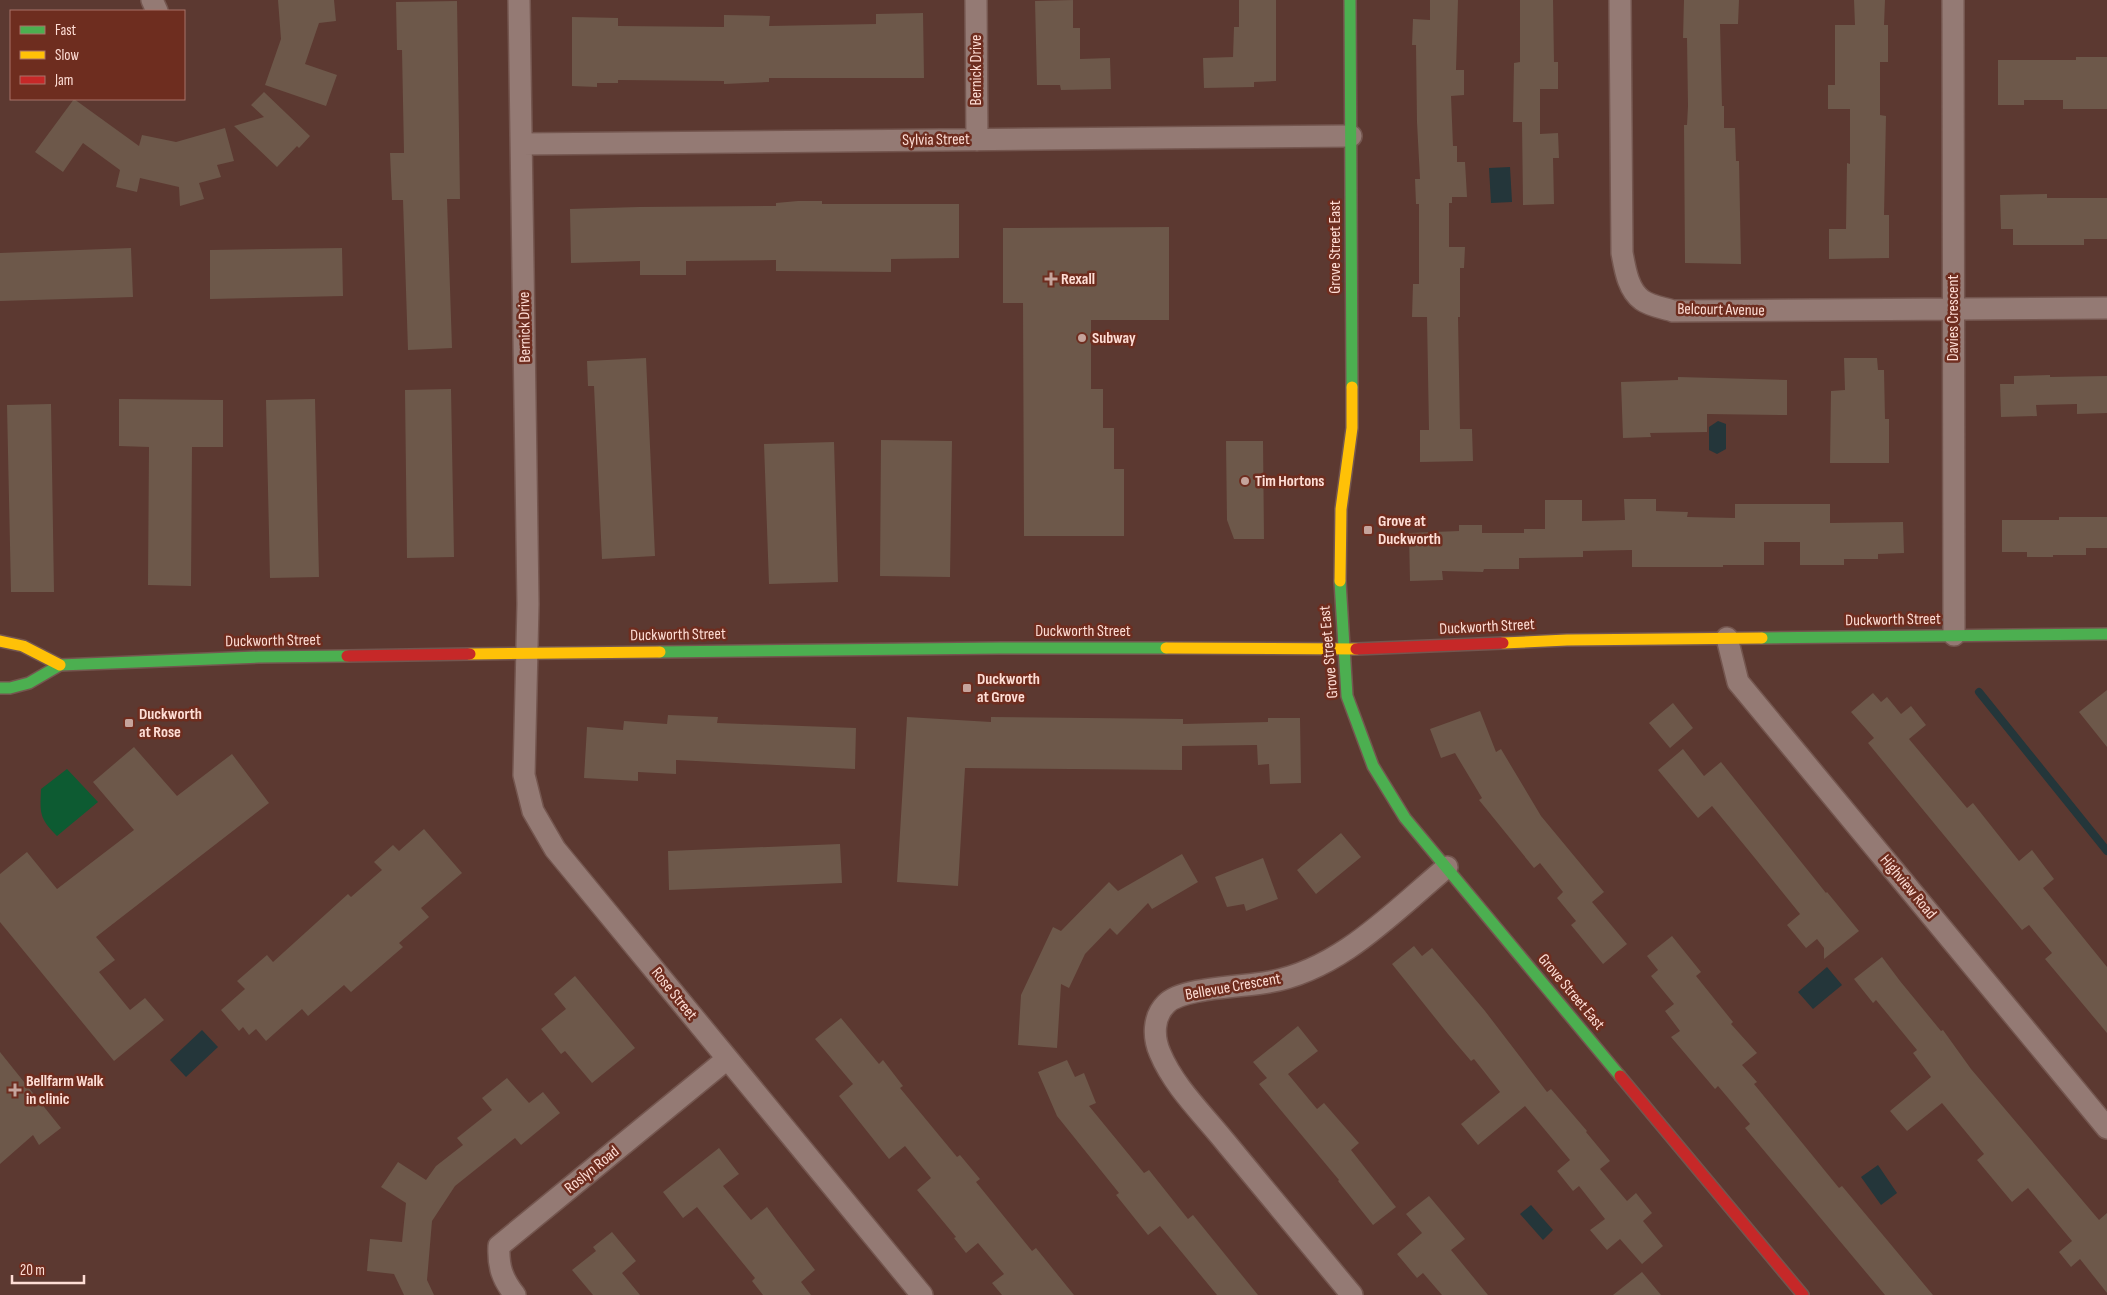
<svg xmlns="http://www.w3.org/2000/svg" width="2107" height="1295" viewBox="0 0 2107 1295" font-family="'Sofia Sans Condensed',sans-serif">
	<rect width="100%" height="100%" fill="#5c3931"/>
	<!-- green -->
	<path fill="#0d5b32" d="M 67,769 L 98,802 L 57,836 C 39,818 40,813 41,789 Z"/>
	<!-- water -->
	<path fill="#24363a" d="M 1510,167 L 1512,202 L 1491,203 L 1489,168 Z
		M 1718,421 L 1726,424 L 1726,449 L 1717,454 L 1709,450 L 1709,427 Z
		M 1827,967 L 1842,985 L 1813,1009 L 1798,992 Z
		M 202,1030 L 218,1047 L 186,1077 L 170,1060 Z
		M 1878,1165 L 1897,1193 L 1881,1205 L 1861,1177 Z
		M 1531,1205 L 1553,1230 L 1543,1240 L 1520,1214 Z"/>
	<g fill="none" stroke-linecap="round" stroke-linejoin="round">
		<!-- stream -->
		<path stroke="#24363a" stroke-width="8" d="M 1979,692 L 2107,851"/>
	</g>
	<!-- building -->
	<path fill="#6d584a" d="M 278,0 L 334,0 L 336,21 L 319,23 L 305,64 L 337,75 L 326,106 L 265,85 L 281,39 Z
		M 1073,0 L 1073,28 L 1080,28 L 1080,59 L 1110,58 L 1111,89 L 1061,90 L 1060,85 L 1037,85 L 1035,1 Z
		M 1239,0 L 1276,0 L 1276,81 L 1254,82 L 1254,87 L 1204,88 L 1203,58 L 1233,57 L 1234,27 L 1239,27 Z
		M 1430,0 L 1458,0 L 1456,70 L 1464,70 L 1464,95 L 1451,96 L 1453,146 L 1457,146 L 1457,162 L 1465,162 L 1467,197 L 1452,197 L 1452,203 L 1449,203 L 1449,247 L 1465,247 L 1464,268 L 1460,268 L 1460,317 L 1458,317 L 1460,429 L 1472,429 L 1473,461 L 1420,462 L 1420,430 L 1429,430 L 1427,317 L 1412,317 L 1413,284 L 1419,284 L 1419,204 L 1416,204 L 1415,179 L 1420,179 L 1417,122 L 1416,45 L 1412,45 L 1413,19 L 1430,20 Z
		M 1520,0 L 1553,0 L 1554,62 L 1558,62 L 1558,89 L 1540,89 L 1540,134 L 1558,133 L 1559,158 L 1553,158 L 1554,204 L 1523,205 L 1522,122 L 1513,122 L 1514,63 L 1520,62 Z
		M 1684,0 L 1739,0 L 1738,24 L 1720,24 L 1722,106 L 1724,106 L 1724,128 L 1735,128 L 1736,161 L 1739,161 L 1741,264 L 1685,263 L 1684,125 L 1687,125 L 1688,106 L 1687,38 L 1683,38 Z
		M 1854,0 L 1885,0 L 1884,25 L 1888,25 L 1888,62 L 1880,62 L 1880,115 L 1886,116 L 1884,215 L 1889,215 L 1889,258 L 1829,259 L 1829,229 L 1846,229 L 1847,163 L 1850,164 L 1850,109 L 1828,109 L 1828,85 L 1835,85 L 1835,25 L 1855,25 Z
		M 457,1 L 460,199 L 447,199 L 452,348 L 408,350 L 403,200 L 392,200 L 390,153 L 404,153 L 402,50 L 397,50 L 396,2 Z
		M 923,13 L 924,78 L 769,78 L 769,82 L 724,84 L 724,81 L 618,80 L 618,83 L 597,83 L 597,87 L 572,86 L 572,17 L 618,18 L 618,26 L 724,27 L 724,15 L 770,16 L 769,26 L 876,24 L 876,14 Z
		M 2076,57 L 2107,57 L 2107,109 L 2063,109 L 2063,100 L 2024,100 L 2024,105 L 1998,105 L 1998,60 L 2076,60 Z
		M 264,92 L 310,136 L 299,148 L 297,146 L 277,167 L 234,126 L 264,117 L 251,105 Z
		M 74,99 L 139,146 L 142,135 L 176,142 L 225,128 L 234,161 L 217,165 L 221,177 L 199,183 L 204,199 L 180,206 L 179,187 L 140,178 L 137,192 L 116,187 L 120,170 L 83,143 L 63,172 L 35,152 Z
		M 2047,194 L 2047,198 L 2107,198 L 2107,239 L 2084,239 L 2084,245 L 2013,245 L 2013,229 L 2001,229 L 2000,195 Z
		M 798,201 L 822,201 L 822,204 L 959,204 L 959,258 L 891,259 L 891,272 L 776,271 L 776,260 L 686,261 L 686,275 L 640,275 L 640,261 L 571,263 L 570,209 L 639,207 L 776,206 L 776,203 Z
		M 1169,227 L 1169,320 L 1091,320 L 1091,389 L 1103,389 L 1103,428 L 1114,428 L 1114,469 L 1124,469 L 1124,536 L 1024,536 L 1023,303 L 1003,303 L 1003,228 Z
		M 131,248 L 133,297 L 0,301 L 0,253 Z
		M 342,248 L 343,296 L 210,299 L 210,250 Z
		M 646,358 L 655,556 L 602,559 L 594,386 L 588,386 L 587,361 Z
		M 1844,358 L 1877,358 L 1878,370 L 1884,370 L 1885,419 L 1889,419 L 1889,463 L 1830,463 L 1831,391 L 1845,390 Z
		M 2050,375 L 2050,377 L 2107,376 L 2107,413 L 2077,414 L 2077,404 L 2036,405 L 2037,416 L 2001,417 L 2000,384 L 2014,384 L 2014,376 Z
		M 1678,377 L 1787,380 L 1787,415 L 1707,414 L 1707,432 L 1650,433 L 1651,437 L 1623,438 L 1621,382 L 1678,380 Z
		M 451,389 L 454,557 L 407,558 L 405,390 Z
		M 119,399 L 223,400 L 223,447 L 192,447 L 191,586 L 148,585 L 149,447 L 119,446 Z
		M 315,399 L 319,577 L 270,578 L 266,400 Z
		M 51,404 L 54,592 L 11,592 L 7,405 Z
		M 881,440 L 952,441 L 950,577 L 880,576 Z
		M 1226,441 L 1263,441 L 1264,539 L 1234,539 L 1227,520 Z
		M 834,442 L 838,582 L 769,584 L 764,444 Z
		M 1624,499 L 1656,499 L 1656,511 L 1688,512 L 1687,517 L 1735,518 L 1735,504 L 1830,504 L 1830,523 L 1903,522 L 1904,553 L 1878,554 L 1878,559 L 1844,559 L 1844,565 L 1800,565 L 1800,542 L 1764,542 L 1764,565 L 1723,565 L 1723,567 L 1632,567 L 1632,550 L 1583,551 L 1583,557 L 1519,558 L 1519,569 L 1484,569 L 1483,572 L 1442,571 L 1443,580 L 1410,581 L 1409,533 L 1459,531 L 1459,525 L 1482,525 L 1482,533 L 1524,533 L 1524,529 L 1545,529 L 1545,500 L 1582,500 L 1582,521 L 1625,520 Z
		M 2059,517 L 2107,517 L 2107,548 L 2086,548 L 2086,555 L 2053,555 L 2053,557 L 2027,557 L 2027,552 L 2002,552 L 2002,520 L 2059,520 Z
		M 2107,690 L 2107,747 L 2079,712 Z
		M 1873,693 L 1881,702 L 1887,697 L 1901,714 L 1911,706 L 1926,725 L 1909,739 L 1967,808 L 1973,803 L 2019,861 L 2032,850 L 2054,879 L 2043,888 L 2107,967 L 2107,1033 L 2045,959 L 2052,953 L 2029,925 L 2022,930 L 1868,743 L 1874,738 L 1851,712 Z
		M 1673,703 L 1693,728 L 1670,748 L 1649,723 Z
		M 1480,711 L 1496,752 L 1501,749 L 1541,816 L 1604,892 L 1592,902 L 1627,944 L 1603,964 L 1571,925 L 1576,921 L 1557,898 L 1563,892 L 1540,863 L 1534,868 L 1479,800 L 1482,798 L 1455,753 L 1441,758 L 1430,729 Z
		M 668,715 L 718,717 L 717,723 L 856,728 L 855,769 L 676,760 L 676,774 L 638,772 L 638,781 L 584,778 L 587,727 L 623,730 L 624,721 L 667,724 Z
		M 907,717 L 991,722 L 991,717 L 1183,719 L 1183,724 L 1268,722 L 1268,718 L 1300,718 L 1301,783 L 1270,784 L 1269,764 L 1258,765 L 1257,745 L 1182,746 L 1182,770 L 965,768 L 958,886 L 897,882 Z
		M 134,747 L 177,796 L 232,754 L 269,803 L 96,937 L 115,960 L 99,972 L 130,1010 L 145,998 L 164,1020 L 114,1061 L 0,922 L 0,874 L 27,852 L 57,889 L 134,830 L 93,782 Z
		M 1683,749 L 1704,776 L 1721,762 L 1826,893 L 1827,892 L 1859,931 L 1824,959 L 1824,948 L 1817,939 L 1806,948 L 1787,925 L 1800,914 L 1754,857 L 1712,806 L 1698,818 L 1658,770 Z
		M 424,829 L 462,873 L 421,908 L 429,917 L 399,943 L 403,947 L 351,992 L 344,985 L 308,1016 L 302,1009 L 266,1041 L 256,1029 L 249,1035 L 243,1027 L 239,1031 L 221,1010 L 245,989 L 237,981 L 267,955 L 273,962 L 348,894 L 351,897 L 382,870 L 374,862 L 393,845 L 399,851 Z
		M 1341,833 L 1361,857 L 1316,894 L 1297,870 Z
		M 840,844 L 842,883 L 669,890 L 668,851 Z
		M 1182,854 L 1198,882 L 1152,909 L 1148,903 L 1117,935 L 1110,928 L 1085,954 L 1069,988 L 1061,984 L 1057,1048 L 1018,1045 L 1021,995 L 1053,927 L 1061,931 L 1109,882 L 1118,891 Z
		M 1263,858 L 1278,899 L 1246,911 L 1244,904 L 1227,907 L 1215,877 Z
		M 1672,936 L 1701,972 L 1696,976 L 1733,1022 L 1731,1024 L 1757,1053 L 1742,1065 L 1757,1082 L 1754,1084 L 1839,1188 L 1842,1186 L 1933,1295 L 1885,1295 L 1745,1128 L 1750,1124 L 1718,1086 L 1715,1089 L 1671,1037 L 1680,1031 L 1665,1011 L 1674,1004 L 1651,976 L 1658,970 L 1647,956 Z
		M 1414,946 L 1422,956 L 1432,948 L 1485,1011 L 1547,1092 L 1551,1089 L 1587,1131 L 1586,1132 L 1610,1161 L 1600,1169 L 1627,1201 L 1636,1193 L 1652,1213 L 1643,1221 L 1663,1246 L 1642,1264 L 1620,1239 L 1607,1250 L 1590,1230 L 1605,1219 L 1579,1186 L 1573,1191 L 1557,1171 L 1570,1160 L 1525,1106 L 1478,1145 L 1461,1124 L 1500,1092 L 1474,1059 L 1471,1061 L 1448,1034 L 1392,964 Z
		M 1882,957 L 1900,981 L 1941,1031 L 1943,1030 L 1971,1069 L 2099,1220 L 2107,1213 L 2107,1293 L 2080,1259 L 2071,1267 L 2059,1252 L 2072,1241 L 2028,1188 L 2012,1202 L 1977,1160 L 1984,1154 L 1942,1103 L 1907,1131 L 1890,1111 L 1931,1077 L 1913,1053 L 1917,1050 L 1876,1000 L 1873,1003 L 1854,979 Z
		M 575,976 L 635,1048 L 592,1083 L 565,1051 L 561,1054 L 541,1029 L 566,1009 L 554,994 Z
		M 841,1018 L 879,1064 L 883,1060 L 903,1086 L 900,1088 L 957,1157 L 960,1155 L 980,1179 L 976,1182 L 1032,1251 L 1036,1248 L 1074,1295 L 1002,1295 L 992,1283 L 1004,1274 L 978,1243 L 966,1253 L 954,1238 L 956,1237 L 917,1190 L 931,1178 L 905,1146 L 889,1159 L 839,1096 L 853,1084 L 815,1039 Z
		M 1298,1026 L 1318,1051 L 1288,1074 L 1317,1109 L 1324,1103 L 1359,1143 L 1351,1150 L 1396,1207 L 1373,1225 L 1338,1181 L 1339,1180 L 1259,1084 L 1267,1078 L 1253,1062 Z
		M 0,1052 L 61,1128 L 39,1145 L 33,1135 L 0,1164 Z
		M 1067,1060 L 1075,1077 L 1084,1073 L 1096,1103 L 1089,1106 L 1144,1173 L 1149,1170 L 1188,1219 L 1193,1215 L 1258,1295 L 1217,1295 L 1160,1226 L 1148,1235 L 1116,1195 L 1119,1193 L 1057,1116 L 1038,1072 Z
		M 507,1078 L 529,1103 L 543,1092 L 560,1113 L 521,1145 L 515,1138 L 455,1186 L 432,1221 L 427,1280 L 434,1295 L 404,1295 L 394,1274 L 367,1271 L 370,1239 L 402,1242 L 406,1203 L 381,1187 L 398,1162 L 426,1180 L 436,1166 L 463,1145 L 457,1138 L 492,1110 L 482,1098 Z
		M 719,1148 L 739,1174 L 723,1186 L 751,1220 L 767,1207 L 778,1222 L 815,1270 L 801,1282 L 811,1295 L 763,1295 L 752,1281 L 755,1278 L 697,1207 L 683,1218 L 663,1192 Z
		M 1429,1196 L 1465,1239 L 1451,1250 L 1488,1295 L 1442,1295 L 1423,1273 L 1417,1278 L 1397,1254 L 1422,1233 L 1406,1214 Z
		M 612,1232 L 636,1261 L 622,1273 L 640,1295 L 593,1295 L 572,1270 L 596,1251 L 593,1247 Z
		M 1642,1272 L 1661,1295 L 1613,1295 Z"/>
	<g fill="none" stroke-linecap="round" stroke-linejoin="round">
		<!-- street casing -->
		<g stroke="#74564f" stroke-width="24">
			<path id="street" d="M 152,0 L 157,11
				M 519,0 L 528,604 L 524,775 L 533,811 L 555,849 L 922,1295
				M 976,0 L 977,140
				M 1620,0 L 1622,253 C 1625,269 1628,290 1642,300 C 1650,306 1664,308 1673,311 L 2107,308
				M 1953,0 L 1954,635
				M 522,144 L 1351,136
				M 1727,638 L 1738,682 L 2107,1128
				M 515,1295 C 502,1279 498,1266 499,1246 L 727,1059
				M 1352,1295 C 1310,1245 1269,1194 1227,1144 C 1204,1115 1174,1087 1160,1053 C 1153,1037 1153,1017 1166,1004 C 1182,987 1245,987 1269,982 C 1340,970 1393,912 1447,867"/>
		</g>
		<!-- fast casing -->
		<g stroke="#74564f" stroke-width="14">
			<path id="fast" d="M 1350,0 L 1352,387
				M 1340,581 L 1347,696 L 1373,766 L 1405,818 L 1620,1076
				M 1762,638 L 2107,634
				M 660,652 L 1000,648 L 1166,648
				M 0,688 L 10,688 L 29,683 L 60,665 L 259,657 L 347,656"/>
		</g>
		<!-- slow casing -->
		<g stroke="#74564f" stroke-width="14">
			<path id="slow" d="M 1340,581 L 1341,509 L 1352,428 L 1352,387
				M 0,641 L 23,646 L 60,665
				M 1503,643 L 1567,640 L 1762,638
				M 1166,648 L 1356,649
				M 470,654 L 660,652"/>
		</g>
		<!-- jam casing -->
		<g stroke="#74564f" stroke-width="14">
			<path id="jam" d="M 1356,649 L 1503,643
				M 347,656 L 470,654
				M 1620,1076 L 1803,1295"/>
		</g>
		<!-- street -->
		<use href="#street" stroke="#947a74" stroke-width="21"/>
		<!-- fast -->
		<use href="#fast" stroke="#4caf50" stroke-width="11"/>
		<!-- slow -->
		<use href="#slow" stroke="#ffc107" stroke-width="11"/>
		<!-- jam -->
		<use href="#jam" stroke="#c62828" stroke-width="11"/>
	</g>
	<!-- markers -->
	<g fill="#c5a49c" stroke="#6e2d1f" stroke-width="2">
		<path d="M1048.5 271.5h5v5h5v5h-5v5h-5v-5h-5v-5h5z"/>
		<circle cx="1082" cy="338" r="5"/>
		<circle cx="1245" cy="481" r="5"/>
		<rect x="1363" y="525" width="10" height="10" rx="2.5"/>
		<rect x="962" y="683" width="10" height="10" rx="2.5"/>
		<rect x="124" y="718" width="10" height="10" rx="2.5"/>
		<path d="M12.5 1082.5h5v5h5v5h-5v5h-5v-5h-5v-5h5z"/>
	</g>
	<g text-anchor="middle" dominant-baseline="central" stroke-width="5" stroke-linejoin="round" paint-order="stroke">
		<!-- street labels -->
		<g font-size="16" fill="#feddd5" stroke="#6e2d1f">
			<text transform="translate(976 70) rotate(-90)">Bernick Drive</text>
			<text transform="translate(936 140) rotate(-1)">Sylvia Street</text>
			<text transform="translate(1335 247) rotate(-90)">Grove Street East</text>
			<text transform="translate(1721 310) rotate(1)">Belcourt Avenue</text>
			<text transform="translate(1953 318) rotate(-90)">Davies Crescent</text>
			<text transform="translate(525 327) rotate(-91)">Bernick Drive</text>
			<text transform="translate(1893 620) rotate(-1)">Duckworth Street</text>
			<text transform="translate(1487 627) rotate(-3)">Duckworth Street</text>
			<text x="1083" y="631">Duckworth Street</text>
			<text transform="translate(678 635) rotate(-1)">Duckworth Street</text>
			<text transform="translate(273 641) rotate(-1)">Duckworth Street</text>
			<text transform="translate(1329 652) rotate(-95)">Grove Street East</text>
			<text transform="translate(1908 887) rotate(50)">Highview Road</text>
			<text transform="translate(1233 987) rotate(-10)">Bellevue Crescent</text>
			<text transform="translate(1571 992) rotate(50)">Grove Street East</text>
			<text transform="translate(674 994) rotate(51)">Rose Street</text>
			<text transform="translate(592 1170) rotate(-39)">Roslyn Road</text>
		</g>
		<!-- poi labels -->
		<g font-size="16" font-weight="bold" fill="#feddd5" stroke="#6e2d1f" text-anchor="start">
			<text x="1061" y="279">Rexall</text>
			<text x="1092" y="338">Subway</text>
			<text x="1255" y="481">Tim Hortons</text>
			<text x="1378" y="521">Grove at<tspan x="1378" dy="18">Duckworth</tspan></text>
			<text x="977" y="679">Duckworth<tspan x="977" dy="18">at Grove</tspan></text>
			<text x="139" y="714">Duckworth<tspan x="139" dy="18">at Rose</tspan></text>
			<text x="26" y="1081">Bellfarm Walk<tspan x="26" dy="18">in clinic</tspan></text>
		</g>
	</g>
	<!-- legend -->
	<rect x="10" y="10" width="175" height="90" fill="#6e2d1f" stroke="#a87368"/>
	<rect x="20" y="26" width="25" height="8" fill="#4caf50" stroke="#a87368"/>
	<text x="55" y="35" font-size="15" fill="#feddd5">Fast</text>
	<rect x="20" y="51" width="25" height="8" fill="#ffc107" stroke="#a87368"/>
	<text x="55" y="60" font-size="15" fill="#feddd5">Slow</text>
	<rect x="20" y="76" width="25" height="8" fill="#c62828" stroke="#a87368"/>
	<text x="55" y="85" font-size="15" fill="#feddd5">Jam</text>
	<!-- scale -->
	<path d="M12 1275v8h72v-8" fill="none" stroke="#feddd5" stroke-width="2.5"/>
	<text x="20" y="1275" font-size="15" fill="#feddd5" stroke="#6e2d1f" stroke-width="4" paint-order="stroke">20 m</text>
</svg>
